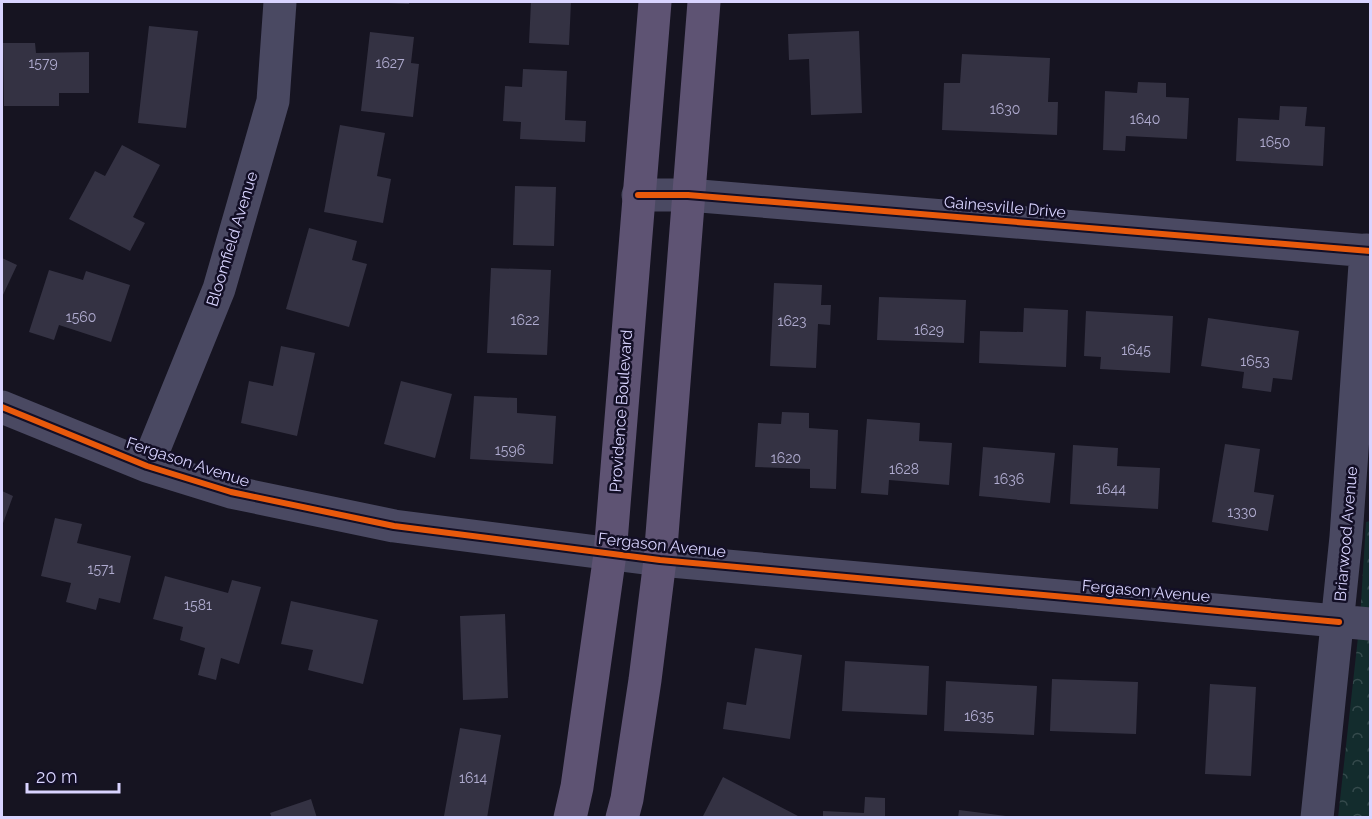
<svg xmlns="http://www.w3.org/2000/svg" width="1372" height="819" viewBox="0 0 1372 819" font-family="Raleway,sans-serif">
	<defs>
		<pattern id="park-crowns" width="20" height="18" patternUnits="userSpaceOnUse" patternTransform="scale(1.5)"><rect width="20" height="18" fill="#132c2d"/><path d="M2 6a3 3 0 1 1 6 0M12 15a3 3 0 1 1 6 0" fill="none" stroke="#354a4c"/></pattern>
	</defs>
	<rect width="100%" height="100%" fill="#161421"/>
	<!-- park -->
	<path fill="url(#park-crowns)" d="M 1370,521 L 1370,817 L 1338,818 L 1360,619 L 1366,522 Z"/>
	<!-- building -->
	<path fill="#343243" d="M 388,2 L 409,2 L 409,4 L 388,3 Z
		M 531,2 L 571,2 L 569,45 L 529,43 Z
		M 149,26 L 198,31 L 186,128 L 138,123 Z
		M 859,31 L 862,113 L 811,115 L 809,59 L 789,60 L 788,34 Z
		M 370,32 L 414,37 L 411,63 L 419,64 L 413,117 L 361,111 Z
		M 3,43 L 35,43 L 36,53 L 89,52 L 89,93 L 59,93 L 59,106 L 4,106 Z
		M 962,54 L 1050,58 L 1048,102 L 1058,102 L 1057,135 L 942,130 L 944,83 L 960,83 Z
		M 523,69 L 567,71 L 565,120 L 586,121 L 585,142 L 520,139 L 521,122 L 503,121 L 505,86 L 522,87 Z
		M 1138,82 L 1166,83 L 1166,97 L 1189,98 L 1187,139 L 1126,136 L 1125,151 L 1103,150 L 1105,91 L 1137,93 Z
		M 1280,106 L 1307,107 L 1305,126 L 1325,127 L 1323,166 L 1236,161 L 1238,118 L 1279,120 Z
		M 340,125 L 385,133 L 377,176 L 391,179 L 383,223 L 324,212 Z
		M 122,145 L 160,165 L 133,217 L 145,223 L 130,251 L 69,219 L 95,171 L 105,176 Z
		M 515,186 L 556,187 L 554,246 L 513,245 Z
		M 309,228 L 357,241 L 352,260 L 367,264 L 349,327 L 286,309 Z
		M 2,258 L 17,265 L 2,297 Z
		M 491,268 L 551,270 L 547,355 L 487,353 Z
		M 49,270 L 83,280 L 86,271 L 130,285 L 111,342 L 59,325 L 54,340 L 29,332 Z
		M 774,283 L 822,285 L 821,305 L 831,305 L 830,325 L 818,324 L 816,368 L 770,366 Z
		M 879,297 L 966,300 L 964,343 L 877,340 Z
		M 1024,308 L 1068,310 L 1066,367 L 979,363 L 980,331 L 1023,332 Z
		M 1086,311 L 1173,316 L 1170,373 L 1100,369 L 1101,357 L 1084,356 Z
		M 1208,318 L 1299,331 L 1292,380 L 1273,378 L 1271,392 L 1242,388 L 1244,372 L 1201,366 Z
		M 281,346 L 315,353 L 297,436 L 241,423 L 249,381 L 273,386 Z
		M 401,381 L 452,394 L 435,458 L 384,444 Z
		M 474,396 L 517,398 L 517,413 L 556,416 L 553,464 L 470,459 Z
		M 782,412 L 809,413 L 809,428 L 838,430 L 836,489 L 810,488 L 810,469 L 755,467 L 758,423 L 781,424 Z
		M 867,419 L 920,423 L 919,441 L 952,443 L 949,485 L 889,480 L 888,495 L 861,493 Z
		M 1225,444 L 1260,449 L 1254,492 L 1274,495 L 1268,531 L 1212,522 Z
		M 1073,445 L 1118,448 L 1117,466 L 1160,468 L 1158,509 L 1070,504 Z
		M 983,447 L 1055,453 L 1050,503 L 979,496 Z
		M 2,491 L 13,496 L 2,526 Z
		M 55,518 L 82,524 L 77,543 L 131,556 L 120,603 L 99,598 L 96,610 L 66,602 L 71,583 L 41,576 Z
		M 165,576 L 228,593 L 232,580 L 261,587 L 239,664 L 221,658 L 216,680 L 198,675 L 205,648 L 180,640 L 183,627 L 153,619 Z
		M 291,601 L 378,620 L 363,684 L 308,670 L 313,650 L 281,644 Z
		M 505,614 L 508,698 L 463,700 L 460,616 Z
		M 755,648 L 802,655 L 790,739 L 723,729 L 727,702 L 746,705 Z
		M 845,661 L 929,666 L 927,715 L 842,711 Z
		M 1052,679 L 1138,682 L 1136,734 L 1050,731 Z
		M 946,681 L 1037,686 L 1034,735 L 944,731 Z
		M 1210,684 L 1256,687 L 1251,776 L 1205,774 Z
		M 460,728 L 501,735 L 487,818 L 444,816 Z
		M 723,777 L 798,816 L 798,818 L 702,818 Z
		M 865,797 L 885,798 L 885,818 L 823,818 L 823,811 L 864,813 Z
		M 311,799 L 317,818 L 272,818 L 270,813 Z
		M 959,810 L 1006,816 L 1006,818 L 958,818 Z"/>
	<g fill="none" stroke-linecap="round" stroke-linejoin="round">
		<!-- minor -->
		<path stroke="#4a4962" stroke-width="33" d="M 638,195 L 688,195 L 1370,251
			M 2,407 L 147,466 L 231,492 L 394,526 L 660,560 L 1370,624
			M 147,466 L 219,289 L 273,101 L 280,2
			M 1317,818 L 1346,537 L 1366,250"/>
		<!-- major -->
		<path stroke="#5e5373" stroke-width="33" d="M 570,818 L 577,787 L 610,554 L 655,2
			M 622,818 L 627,799 L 645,680 L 660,560 L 704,2"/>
		<!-- cycleway casing -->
		<g stroke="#130f26" stroke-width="10">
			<path id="cycleway" d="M 638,195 L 688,195 L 1370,251
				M 2,407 L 147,466 L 231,492 L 394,526 L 660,560 L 1339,622"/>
		</g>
		<!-- cycleway -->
		<use href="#cycleway" stroke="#e8590c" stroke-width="6"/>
	</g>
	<g text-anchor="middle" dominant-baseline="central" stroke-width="5" stroke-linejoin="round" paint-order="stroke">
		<!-- number labels -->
		<g font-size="14" fill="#b0acd0">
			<text x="43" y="63">1579</text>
			<text x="390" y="63">1627</text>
			<text x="1005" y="109">1630</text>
			<text x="1145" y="119">1640</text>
			<text x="1275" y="142">1650</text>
			<text x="81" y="317">1560</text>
			<text x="525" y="320">1622</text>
			<text x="792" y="321">1623</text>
			<text x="929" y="330">1629</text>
			<text x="1136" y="350">1645</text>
			<text x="1255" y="361">1653</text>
			<text x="510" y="450">1596</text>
			<text x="786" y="458">1620</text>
			<text x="904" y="469">1628</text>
			<text x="1009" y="479">1636</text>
			<text x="1111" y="489">1644</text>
			<text x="1242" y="512">1330</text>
			<text x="101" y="569">1571</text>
			<text x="198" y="605">1581</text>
			<text x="979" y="716">1635</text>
			<text x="473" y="778">1614</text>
		</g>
		<!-- street labels -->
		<g font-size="16" fill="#d9d4ff" stroke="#130f26">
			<text transform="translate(1005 207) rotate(5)">Gainesville Drive</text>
			<text transform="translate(232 239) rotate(-73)">Bloomfield Avenue</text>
			<text transform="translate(621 411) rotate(-86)">Providence Boulevard</text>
			<text transform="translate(188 462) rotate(18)">Fergason Avenue</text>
			<text transform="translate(1346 534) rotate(-85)">Briarwood Avenue</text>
			<text transform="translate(662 545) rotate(6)">Fergason Avenue</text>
			<text transform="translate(1146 591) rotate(5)">Fergason Avenue</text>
		</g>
	</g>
	<!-- border -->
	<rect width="1372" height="819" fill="none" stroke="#d9d4ff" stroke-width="6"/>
	<!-- scale -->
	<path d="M27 783v9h92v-9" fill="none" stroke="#d9d4ff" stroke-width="3"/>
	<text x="36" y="783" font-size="18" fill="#d9d4ff" stroke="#130f26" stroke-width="4.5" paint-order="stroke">20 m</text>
</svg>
